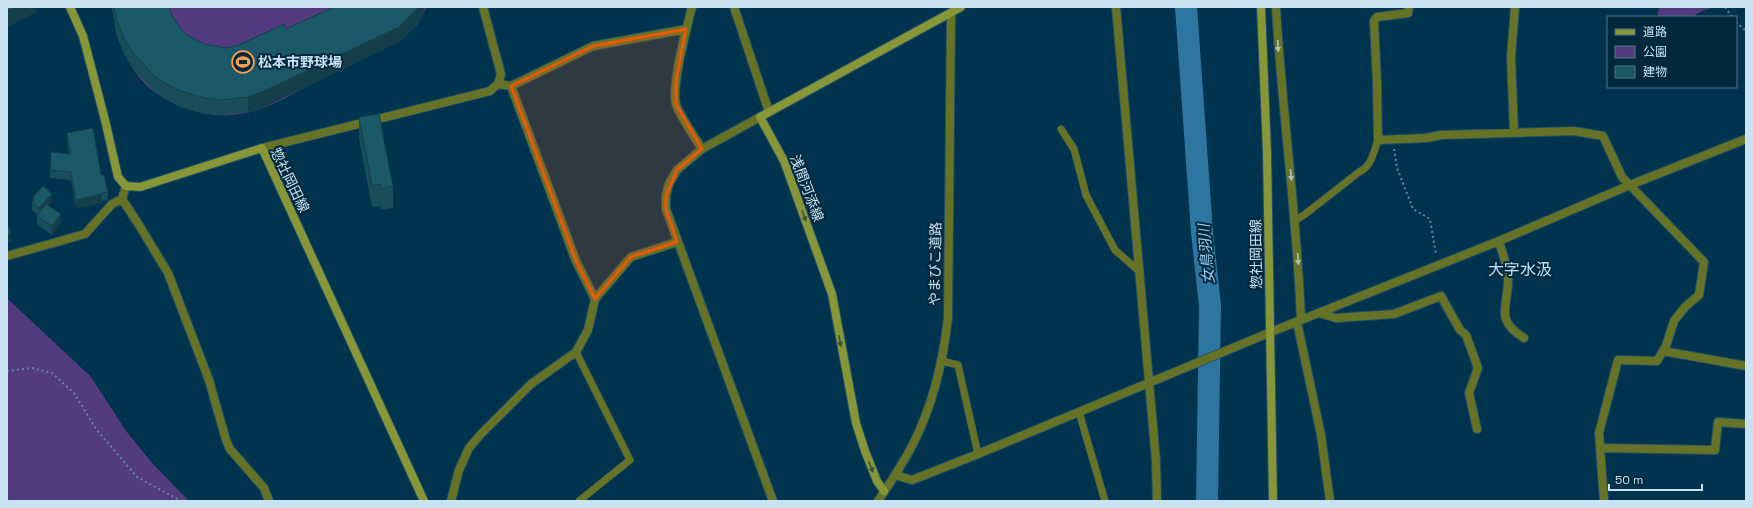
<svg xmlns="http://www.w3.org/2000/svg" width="1753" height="508" viewBox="0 0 1753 508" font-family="'Space Grotesk','Noto Sans JP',sans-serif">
	<rect width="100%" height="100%" fill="#00334d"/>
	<!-- green -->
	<path fill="#533b7f" d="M 112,7 L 427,7 L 417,25 L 399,42 C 370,56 342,69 314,83 C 296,92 278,103 260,109 C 227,121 193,115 164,98 C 130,79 117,43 112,7 Z
		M 1659,7 L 1715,7 L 1702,11 L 1692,17 L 1657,17 Z
		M 7,298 L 91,377 L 126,431 L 154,465 L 189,501 L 7,501 Z"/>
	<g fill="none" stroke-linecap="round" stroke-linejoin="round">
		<!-- river -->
		<path stroke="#2c76a1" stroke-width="22" d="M 1186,7 L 1202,232 L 1210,306 L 1207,501"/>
		<!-- service casing -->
		<g stroke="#204f68" stroke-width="8">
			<path id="service" d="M 1061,129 L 1074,149 L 1086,195 L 1115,250 L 1140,272
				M 1294,221 L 1304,215 L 1359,172 C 1372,166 1373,153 1378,140
				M 576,352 L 630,460 L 579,501
				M 942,361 L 958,365 L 978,454
				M 1079,412 L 1105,501"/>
		</g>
		<!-- minor casing -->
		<g stroke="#204f68" stroke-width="10">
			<path id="minor" d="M 692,7 C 687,27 671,85 676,104 C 678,113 696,139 702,149
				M 734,7 L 769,112
				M 1116,7 L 1156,461 L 1157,501
				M 1276,7 C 1282,112 1297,215 1301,320
				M 1409,7 L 1408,13 L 1377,17 L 1374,21 L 1377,83 L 1378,140 L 1426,138 L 1441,135 L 1574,131 L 1603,136 L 1622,177 L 1704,262 L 1699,295 L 1685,307 L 1674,321 L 1666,346 L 1657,361 L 1618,360 L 1599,433 L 1604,501
				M 498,84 L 511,86 L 593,46 L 686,29
				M 511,86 L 576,261 L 595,299
				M 1514,132 L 1511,57 L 1515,7
				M 126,186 L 122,199 L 139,225 L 168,273 L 209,380 L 226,440 L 230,449 L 264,488 L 269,501
				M 1499,241 C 1502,253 1508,266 1508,278 C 1509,306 1493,319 1524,338
				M 7,256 L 85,234 L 112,204 L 122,199
				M 1319,313 L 1336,318 L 1394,314 L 1441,296 L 1460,330 L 1466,335 L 1478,368 L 1469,393 L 1477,429
				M 1297,322 L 1321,435 L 1330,501
				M 1663,351 L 1746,366
				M 1601,448 L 1715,450 L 1718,422 L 1746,424
				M 895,475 L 912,480 L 978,454 L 1271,332 L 1499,241 L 1630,185 L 1746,139
				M 451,501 L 459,470 L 469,448 L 481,434 L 531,384 L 576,352 L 588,330 L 595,299 L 631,257 L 677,242"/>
		</g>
		<!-- tertiary casing -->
		<g stroke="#204f68" stroke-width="10">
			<path id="tertiary" d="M 760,117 L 702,149 L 677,170 L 669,184 L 666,196 L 666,209 L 773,501
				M 262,148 L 490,91 L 498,84 L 501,74 L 483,7
				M 878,501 C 890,483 903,464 913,444 C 933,405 943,362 948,318 L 951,13"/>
		</g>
		<!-- secondary casing -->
		<g stroke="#204f68" stroke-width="10">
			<path id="secondary" d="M 70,7 L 83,36 L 105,120 L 118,177 L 126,186 L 140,187 L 262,148 L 424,501
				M 1261,7 L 1267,152 L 1273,501
				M 884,491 L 877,481 L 865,451 L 856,423 L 832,294 L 784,161 L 760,117 L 961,7"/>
		</g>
		<!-- path -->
		<path stroke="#648a9f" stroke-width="2" stroke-dasharray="2 3" stroke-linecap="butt" d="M 1725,7 L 1732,17
			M 1736,22 L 1746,31
			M 1394,149 L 1397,168 L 1413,209 L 1430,219 L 1436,255
			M 7,371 L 32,368 L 52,373 L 74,393 L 96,429 L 137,477 L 181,501"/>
		<!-- service -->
		<use href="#service" stroke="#667327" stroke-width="7"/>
		<!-- minor -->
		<use href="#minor" stroke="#667327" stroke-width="8"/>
		<!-- tertiary -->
		<use href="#tertiary" stroke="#667327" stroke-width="8"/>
		<!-- secondary -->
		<use href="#secondary" stroke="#879737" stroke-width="8"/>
	</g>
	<!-- wall -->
	<path fill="#184d59" d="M 112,7 L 169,7 L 171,14 L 181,29 L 187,35 L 204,44 L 227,48 L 239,45 L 286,29 L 334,7 L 426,7 L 417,25 L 399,42 L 260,109 L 248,112 L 222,115 L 205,114 L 180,107 L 156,93 L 134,70 L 124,54 L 117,37 L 115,26 Z
		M 359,117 L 393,186 L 393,208 L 381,210 L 380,206 L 372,207 L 359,139 Z
		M 67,133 L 101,175 L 108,192 L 108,200 L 102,201 L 102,203 L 76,208 L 71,180 L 50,178 L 50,170 L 69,154 L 67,141 Z
		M 33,197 L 52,202 L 49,206 L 61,222 L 52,235 L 37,224 L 37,216 L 38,215 L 32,210 L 32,202 L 33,201 Z"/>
	<!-- shaded-wall -->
	<path fill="#143e49" d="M 16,7 L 40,7 L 36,9 L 36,13 L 7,27 L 7,11 Z
		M 418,7 L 426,7 L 417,25 L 399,42 L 260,109 L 248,112 L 248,97 Z
		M 52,194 L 52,202 L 39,216 L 39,208 Z
		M 102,194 L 102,203 L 76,208 L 76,200 Z
		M 61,214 L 61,222 L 52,235 L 52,226 Z
		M 11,233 L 11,241 L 7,243 L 7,235 Z"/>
	<!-- building -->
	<path fill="#1c5968" stroke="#143e49" d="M 7,7 L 16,7 L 7,11 Z
		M 114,7 L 169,7 L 171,14 L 181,29 L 187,35 L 204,44 L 227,48 L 239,45 L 284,24 L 286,29 L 334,7 L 418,7 L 417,9 L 399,27 L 260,93 L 248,97 L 222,100 L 205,98 L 180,91 L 156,78 L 134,54 L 124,38 L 117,21 Z
		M 379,114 L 393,186 L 381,189 L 380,184 L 372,186 L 359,117 Z
		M 93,128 L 101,175 L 104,175 L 108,192 L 102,193 L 102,194 L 76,200 L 71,172 L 50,170 L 51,152 L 71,154 L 67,133 Z
		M 43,186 L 52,194 L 39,208 L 32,202 L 35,199 L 33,197 Z
		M 46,204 L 61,214 L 52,226 L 37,216 Z
		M 7,223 L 11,233 L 7,235 Z"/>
	<!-- one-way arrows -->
	<defs><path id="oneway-solid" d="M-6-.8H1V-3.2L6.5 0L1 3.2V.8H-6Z"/></defs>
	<g fill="#acc1b6">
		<use href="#oneway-solid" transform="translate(1278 46) rotate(87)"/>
		<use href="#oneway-solid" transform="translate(1291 175) rotate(85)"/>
		<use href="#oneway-solid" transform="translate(1298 259) rotate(86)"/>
	</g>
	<g fill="#37543b">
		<use href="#oneway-solid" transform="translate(804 216) rotate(70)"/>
		<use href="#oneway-solid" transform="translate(840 341) rotate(80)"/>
		<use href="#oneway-solid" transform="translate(871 467) rotate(67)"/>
	</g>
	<!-- marked area -->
	<path fill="#e8590c" fill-opacity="0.2" stroke="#e8590c" stroke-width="3" stroke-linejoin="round" d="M 686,29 L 676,81 L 676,104 L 702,149 L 677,170 L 666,196 L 666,209 L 677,242 L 631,257 L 595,299 L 576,261 L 511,86 L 593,46 Z"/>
	<!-- icons -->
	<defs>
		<g id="stadium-ring" transform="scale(1.15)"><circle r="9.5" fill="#02283d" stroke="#fb9e51" stroke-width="1.5"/><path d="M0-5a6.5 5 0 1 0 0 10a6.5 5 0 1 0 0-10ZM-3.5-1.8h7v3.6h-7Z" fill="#fb9e51"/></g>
	</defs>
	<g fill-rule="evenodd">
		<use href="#stadium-ring" x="243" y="62"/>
	</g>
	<g text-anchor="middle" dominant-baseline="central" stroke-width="4" stroke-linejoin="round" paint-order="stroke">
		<!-- poi labels -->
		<g font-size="14" font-weight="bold" fill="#cae3f3" stroke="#02283d" text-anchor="start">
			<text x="258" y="62">松本市野球場</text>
		</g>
		<!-- street labels -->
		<g font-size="14" fill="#cae3f3" stroke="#02283d">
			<text transform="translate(290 180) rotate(64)">惣社岡田線</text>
			<text transform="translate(807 188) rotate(69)">浅間河添線</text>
			<text transform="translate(1256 254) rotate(-91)">惣社岡田線</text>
			<text transform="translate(935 264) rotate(-89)">やまびこ道路</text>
		</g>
		<!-- water labels -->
		<g font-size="15" font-style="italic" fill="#99d1f6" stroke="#02283d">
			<text transform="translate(1206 254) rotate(-95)">女鳥羽川</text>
		</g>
		<!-- quarter labels -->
		<g font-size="16" fill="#bbe3fe" stroke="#02283d">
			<text x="1520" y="269">大字水汲</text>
		</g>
	</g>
	<!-- border -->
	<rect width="1753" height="508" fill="none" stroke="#cae3f3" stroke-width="16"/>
	<!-- legend -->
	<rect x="1607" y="16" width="130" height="72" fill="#02283d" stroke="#527386"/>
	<rect x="1615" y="29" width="20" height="6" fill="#879737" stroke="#527386"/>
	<text x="1643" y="36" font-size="12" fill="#cae3f3">道路</text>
	<rect x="1615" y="46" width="20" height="12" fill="#533b7f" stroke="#527386"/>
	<text x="1643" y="56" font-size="12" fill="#cae3f3">公園</text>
	<rect x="1615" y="66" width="20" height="12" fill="#1c5968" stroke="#527386"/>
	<text x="1643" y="76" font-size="12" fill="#cae3f3">建物</text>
	<!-- scale -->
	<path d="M1609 484v6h93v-6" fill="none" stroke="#cae3f3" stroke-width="2"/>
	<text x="1615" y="484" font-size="12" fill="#cae3f3" stroke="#02283d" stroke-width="3" paint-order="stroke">50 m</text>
</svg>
